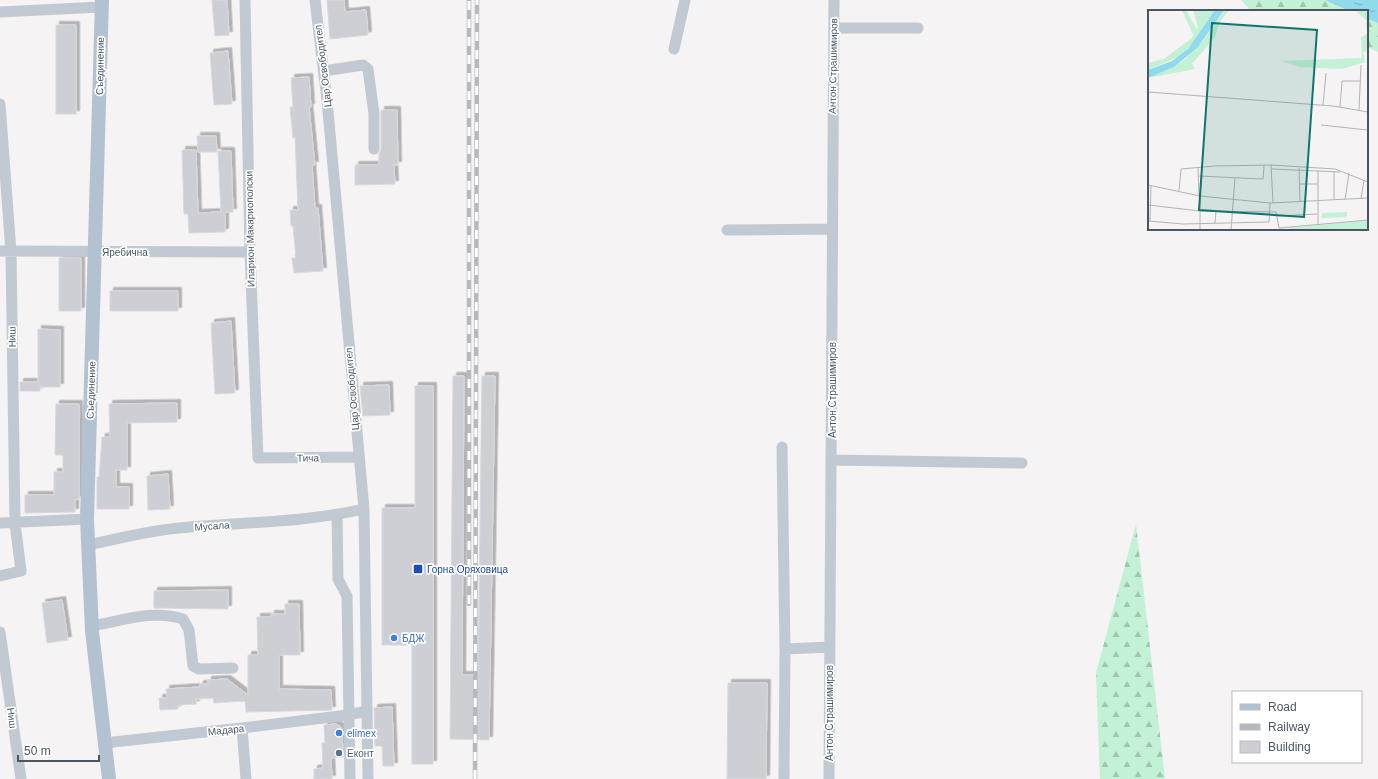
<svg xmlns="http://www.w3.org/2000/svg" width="1378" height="779" viewBox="0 0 1378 779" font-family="Arial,sans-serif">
	<defs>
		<pattern id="forest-firs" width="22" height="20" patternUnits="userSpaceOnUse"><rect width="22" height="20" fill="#c3f1d5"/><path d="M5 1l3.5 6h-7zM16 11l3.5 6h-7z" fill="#a0c6b0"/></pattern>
		<pattern id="water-ripples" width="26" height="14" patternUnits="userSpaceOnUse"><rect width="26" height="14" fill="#90daee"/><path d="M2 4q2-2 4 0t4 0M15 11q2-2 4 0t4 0" fill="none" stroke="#78b4c4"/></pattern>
		<filter id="shadow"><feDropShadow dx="3.5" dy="-3.5" stdDeviation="0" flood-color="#0004"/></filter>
	</defs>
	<rect width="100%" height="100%" fill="#f5f3f3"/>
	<!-- forest -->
	<path fill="url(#forest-firs)" d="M 1241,0 L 1325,0 L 1349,11 L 1251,11 Z
		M 1367,19 L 1378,23 L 1378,52 L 1367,47 Z
		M 1136,524 L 1165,779 L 1100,779 L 1096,673 Z"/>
	<!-- water -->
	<path fill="url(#water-ripples)" d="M 1325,0 L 1378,0 L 1378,23 L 1367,19 L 1367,11 L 1349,11 Z"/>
	<!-- building -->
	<path fill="#cdcfd5" stroke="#d7d9de" filter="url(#shadow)" d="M 212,0 L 227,0 L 229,35 L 215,36 Z
		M 327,0 L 344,0 L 345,12 L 366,10 L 368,35 L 330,39 Z
		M 56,25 L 76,25 L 76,114 L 56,114 Z
		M 228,51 L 232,104 L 214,105 L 210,53 Z
		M 309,77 L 311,107 L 309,107 L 315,165 L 312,165 L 315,208 L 318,208 L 323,271 L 294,273 L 292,258 L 296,258 L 293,226 L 291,226 L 290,210 L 298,210 L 295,137 L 293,138 L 290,107 L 293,107 L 291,78 Z
		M 381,110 L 397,110 L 398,165 L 394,165 L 395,184 L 355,185 L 355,165 L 379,165 L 379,154 L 381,149 Z
		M 197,136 L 216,136 L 217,152 L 198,152 Z
		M 182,150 L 196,150 L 198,213 L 221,212 L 218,151 L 231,151 L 233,212 L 225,212 L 225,232 L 189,233 L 188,214 L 184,214 Z
		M 59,258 L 81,258 L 81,311 L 59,311 Z
		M 110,291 L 178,291 L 178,311 L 110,311 Z
		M 231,321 L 235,393 L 215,394 L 211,323 Z
		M 38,329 L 60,330 L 60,387 L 40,387 L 40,391 L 20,391 L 20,382 L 38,382 Z
		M 453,376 L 464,376 L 462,675 L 478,675 L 482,376 L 495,376 L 489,740 L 450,739 Z
		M 389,385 L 390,415 L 363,416 L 360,386 Z
		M 415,386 L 433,386 L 433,764 L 412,764 L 412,645 L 382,645 L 382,508 L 415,508 Z
		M 177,403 L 177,422 L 127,423 L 127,470 L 116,470 L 116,487 L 129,487 L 129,509 L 97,509 L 97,477 L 99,477 L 102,437 L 110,437 L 109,404 Z
		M 56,404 L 79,404 L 79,499 L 75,500 L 75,512 L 25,513 L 25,495 L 54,495 L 54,472 L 63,472 L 63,455 L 55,455 Z
		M 168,474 L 170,509 L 148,510 L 147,476 Z
		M 228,590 L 228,609 L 154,608 L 154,591 Z
		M 62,600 L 68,640 L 47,643 L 42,603 Z
		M 285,604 L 299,604 L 300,655 L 279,655 L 279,689 L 331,690 L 332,710 L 246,712 L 245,701 L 214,703 L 213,698 L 196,699 L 196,704 L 178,705 L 178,709 L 160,710 L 159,698 L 167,698 L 166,689 L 200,687 L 200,684 L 208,684 L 208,680 L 227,679 L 248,695 L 248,655 L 258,655 L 257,617 L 271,617 L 271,614 L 285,614 Z
		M 728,683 L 767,683 L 766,779 L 727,779 Z
		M 392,707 L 394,766 L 383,766 L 382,746 L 375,746 L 374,708 Z
		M 336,724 L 342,728 L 343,757 L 331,758 L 332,779 L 314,779 L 314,769 L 323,768 L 322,743 L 325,743 L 324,725 Z"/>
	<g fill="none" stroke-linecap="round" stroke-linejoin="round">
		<!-- minor -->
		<path stroke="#c1cad2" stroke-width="11" d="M 245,0 L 250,252 L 258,458 L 358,457
			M 315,0 L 327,100 L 364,509 L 368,779
			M 0,12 L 101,7
			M 834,28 L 918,28
			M 674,49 L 685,0
			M 324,71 L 363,65 L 368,69 L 374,114 L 374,149
			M 0,104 L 11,252 L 15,523 L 21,571 L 0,576
			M 727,230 L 832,229
			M 0,251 L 250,252
			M 782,447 L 785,649
			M 832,460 L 1022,463
			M 337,515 L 338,579 L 347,596 L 350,779
			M 0,523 L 87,519
			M 89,545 C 119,538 148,531 179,528 C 240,522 303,523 364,509
			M 91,626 C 121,621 154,609 183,619 L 189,630 L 193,666 L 199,669 L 233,668
			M 0,632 L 21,779
			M 242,728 L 246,779
			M 104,743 L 242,728 L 348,715 L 367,711
			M 784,779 L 785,649 L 830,647
			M 829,779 L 834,0"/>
		<!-- major -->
		<path stroke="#b3c2d1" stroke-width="14" d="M 102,0 L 87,519 L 92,631 L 109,779"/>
		<!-- rail casing -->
		<g stroke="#b5b8bd" stroke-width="4.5">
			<path id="rail" d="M 469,604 L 469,0
				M 475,779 L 477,0"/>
		</g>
		<!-- rail -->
		<use href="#rail" stroke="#fff" stroke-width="3" stroke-dasharray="9" stroke-linecap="butt"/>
	</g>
	<!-- markers -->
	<rect fill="#1a4fb4" stroke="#fff" stroke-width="1.5" x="413" y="564" width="10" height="10" rx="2"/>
	<g fill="#3f7fe0" stroke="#fff" stroke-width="1.5">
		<circle cx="394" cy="638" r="4"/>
		<circle cx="339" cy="733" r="4"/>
	</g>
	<circle fill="#5c6f8a" stroke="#fff" stroke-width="1.5" cx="339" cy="753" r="4"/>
	<g text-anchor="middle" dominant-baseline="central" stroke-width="3.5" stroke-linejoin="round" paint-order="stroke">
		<!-- street labels -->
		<g font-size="10" fill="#4a5661" stroke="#fff">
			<text transform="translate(100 66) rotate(-89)">Съединение</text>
			<text transform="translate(323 66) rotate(-97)">Цар Освободител</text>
			<text transform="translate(833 66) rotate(-89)">Антон Страшимиров</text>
			<text transform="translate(250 229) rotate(-91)">Иларион Макариополски</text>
			<text x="125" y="252">Яребична</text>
			<text transform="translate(12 337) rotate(-91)">Ниш</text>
			<text transform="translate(352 389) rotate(-95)">Цар Освободител</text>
			<text transform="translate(91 390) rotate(-88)">Съединение</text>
			<text transform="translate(832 390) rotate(-90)">Антон Страшимиров</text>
			<text transform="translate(308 458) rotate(-1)">Тича</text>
			<text transform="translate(212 526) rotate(-4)">Мусала</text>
			<text transform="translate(829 713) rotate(-90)">Антон Страшимиров</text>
			<text transform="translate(12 718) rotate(82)">Ниш</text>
			<text transform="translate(226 730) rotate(-6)">Мадара</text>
		</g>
		<!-- transit labels -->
		<g font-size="10" fill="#164399" stroke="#fff" text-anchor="start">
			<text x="427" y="569">Горна Оряховица</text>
		</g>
		<!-- shop labels -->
		<g font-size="10" fill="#366cbe" stroke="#fff" text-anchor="start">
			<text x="402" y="638">БДЖ</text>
			<text x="347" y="733">elimex</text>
		</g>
		<!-- service labels -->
		<g font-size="10" fill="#4e5e75" stroke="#fff" text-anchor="start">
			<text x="347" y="753">Еконт</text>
		</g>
	</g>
	<!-- overview -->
	<g transform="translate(1148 10)">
		<rect width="220" height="220" fill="#f5f3f3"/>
		<path d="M 34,0 L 38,0 L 49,20 L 45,25 ZM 220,210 L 220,220 L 140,220 L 142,218 Z" fill="#c3f1d5"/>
		<path d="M 45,0 L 67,0 L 56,20 L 34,45 L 0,60 L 0,53 L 16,49 L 44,28 L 50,17 ZM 76,0 L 81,0 L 71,13 L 67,27 L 44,54 L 47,59 L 0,68 L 26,57 L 36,50 L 55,31 ZM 202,0 L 220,0 L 220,41 L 215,42 L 217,52 L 194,59 L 152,57 L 133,51 L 214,48 L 213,27 L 219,24 L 218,10 L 208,1 Z" fill="#c3f1d5"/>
		<path d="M 199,202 L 199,207 L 174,208 L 174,203 Z" fill="#c3f1d5"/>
		<path d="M 67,0 L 76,0 L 50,37 L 26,57 L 0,68 L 0,60 L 24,51 L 40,39 Z" fill="#90daee"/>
		<path fill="none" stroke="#b1b4b9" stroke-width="1" d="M 0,82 L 185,96 L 220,102M 175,95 L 178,63M 192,97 L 194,71 L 212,71M 211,100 L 213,55M 173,115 L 220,120M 123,155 L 125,193M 50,157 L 51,186M 151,158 L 152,192M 124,159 L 192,162M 51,166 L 115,169 L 116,156M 152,174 L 170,174M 0,175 L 52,186 L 122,193 L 220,188M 31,181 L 33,159 L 67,156 L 123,155 L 187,159 L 220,172M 213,189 L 216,170M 186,190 L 186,161M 197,190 L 201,163M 0,195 L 52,201 L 128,202 L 131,218 L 220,210M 129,206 L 169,204M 0,211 L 35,214 L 121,212 L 122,193M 2,211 L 3,176M 67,213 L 68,201M 170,214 L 170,160M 52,220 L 52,186M 83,220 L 87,168"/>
		<path fill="#0f766e" fill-opacity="0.15" stroke="#0f766e" stroke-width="2" d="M 64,13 L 169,20 L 156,207 L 51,200 Z"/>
		<rect width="220" height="220" fill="none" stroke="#4a5661" stroke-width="2"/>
	</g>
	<!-- legend -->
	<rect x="1232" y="691" width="130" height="72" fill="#ffffff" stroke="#b7bbc0"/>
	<rect x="1240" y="704" width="20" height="6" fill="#b3c2d1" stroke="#b7bbc0"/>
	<text x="1268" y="711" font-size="12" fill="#4a5661">Road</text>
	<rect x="1240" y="724" width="20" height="6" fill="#b5b8bd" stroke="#b7bbc0"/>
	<text x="1268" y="731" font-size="12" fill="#4a5661">Railway</text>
	<rect x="1240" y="741" width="20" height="12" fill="#cdcfd5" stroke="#b7bbc0"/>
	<text x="1268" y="751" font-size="12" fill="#4a5661">Building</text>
	<!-- scale -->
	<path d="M18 755v6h81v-6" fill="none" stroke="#4a5661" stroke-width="2"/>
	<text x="24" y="755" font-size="12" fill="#4a5661" stroke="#ffffff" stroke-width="3" paint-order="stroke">50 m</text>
</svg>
